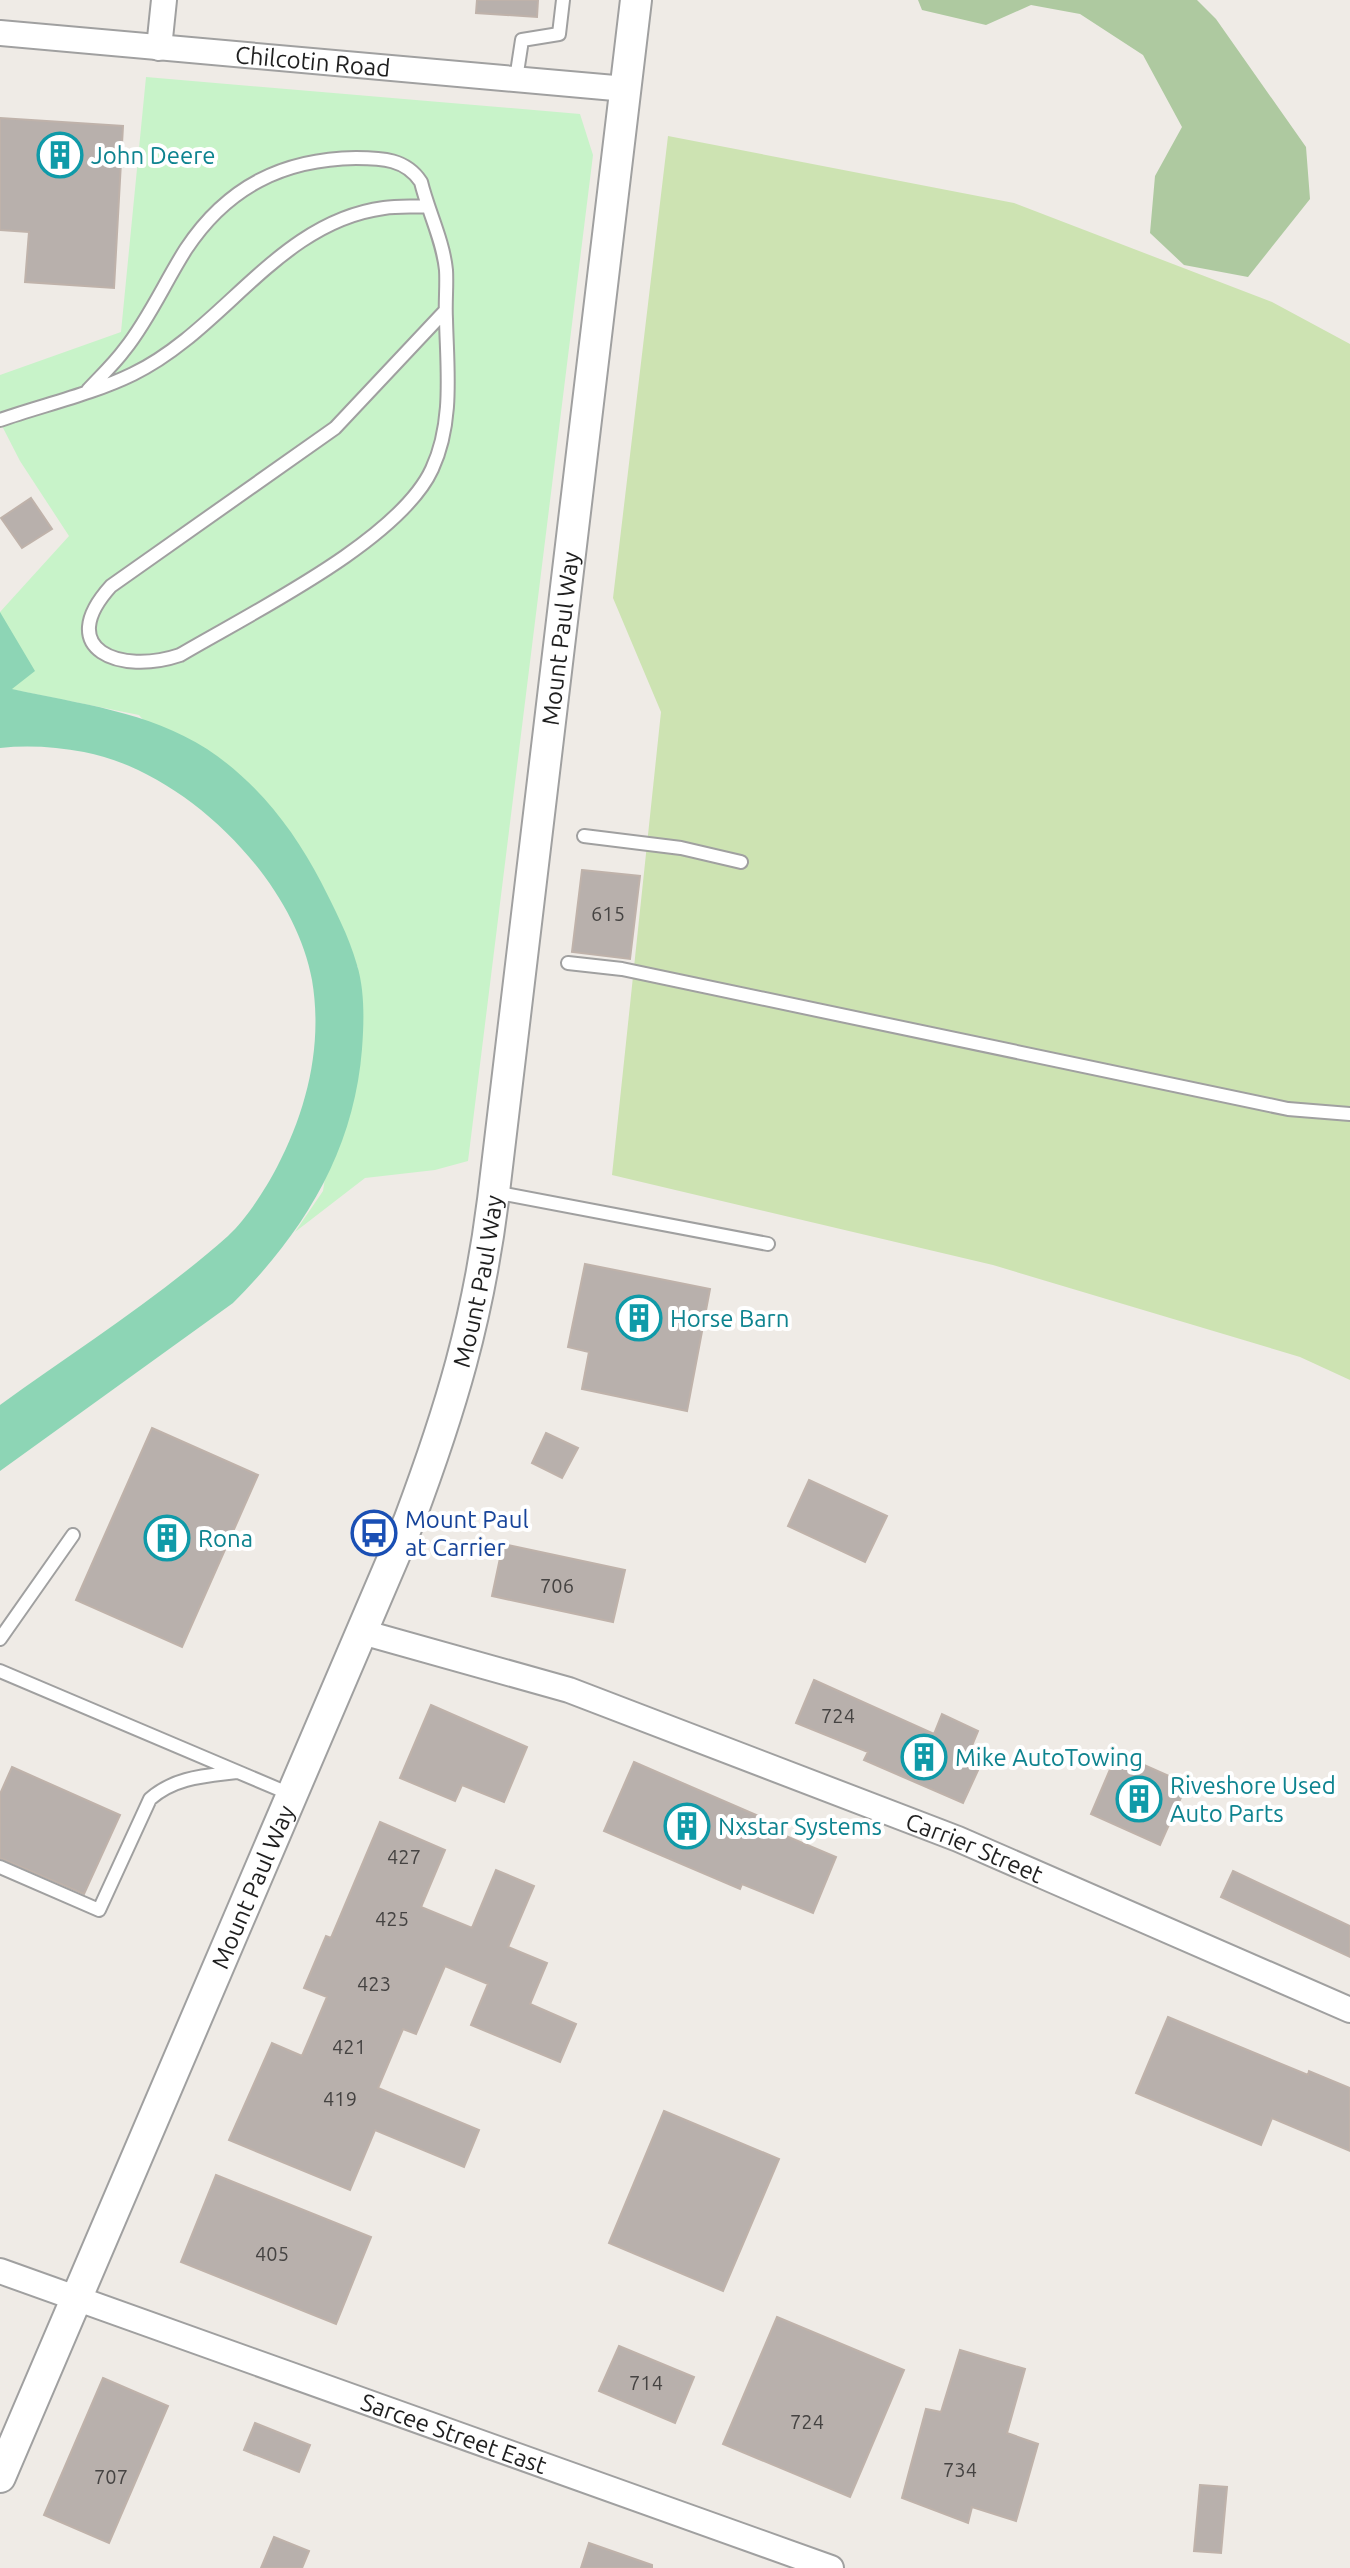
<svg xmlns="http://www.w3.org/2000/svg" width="1350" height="2568" viewBox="0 0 1350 2568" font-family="Ubuntu,sans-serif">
	<rect width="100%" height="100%" fill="#efebe6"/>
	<!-- grass -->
	<path fill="#cde3b2" d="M 668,136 L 1014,203 L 1272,302 L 1350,344 L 1350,1380 L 1300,1357 L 993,1265 L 612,1175 L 661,712 L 613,598 Z"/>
	<!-- forest -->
	<path fill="#aec9a0" d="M 918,0 L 1197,0 L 1216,19 L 1306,147 L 1310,199 L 1248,277 L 1184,265 L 1150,233 L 1155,176 L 1182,127 L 1143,55 L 1080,14 L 1031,5 L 986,25 L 922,10 Z"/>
	<!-- park -->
	<path fill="#c8f3c9" d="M 146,77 L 580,114 L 593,155 L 468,1161 L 435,1170 L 365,1178 L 295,1232 L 323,1191 L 358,967 L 139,715 L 10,689 L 0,612 L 69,536 L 20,461 L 0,422 L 0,375 L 121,332 Z"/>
	<!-- pitch -->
	<path fill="#8dd5b5" d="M 0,612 L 35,671 L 12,689 C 79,704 148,711 207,749 C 257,782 294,830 321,882 C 334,908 349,936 357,965 C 365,991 364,1023 362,1049 C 354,1151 304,1232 233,1303 L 0,1471 L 0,1405 C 76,1350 158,1298 228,1236 C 246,1220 266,1188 277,1167 C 307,1110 323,1045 312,980 C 294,879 185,771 84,752 C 57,747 28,745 0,748 Z"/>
	<!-- building -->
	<path fill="#b8b0ac" stroke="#bfb2aa" stroke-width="2" d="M 477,0 L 538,0 L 537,17 L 476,13 Z
		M 0,118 L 123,126 L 114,288 L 25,282 L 29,232 L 0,230 Z
		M 31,498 L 52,529 L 22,548 L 1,518 Z
		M 582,870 L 640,876 L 630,959 L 572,952 Z
		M 585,1264 L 710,1289 L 687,1411 L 582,1389 L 589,1352 L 568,1347 Z
		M 152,1428 L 258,1475 L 182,1647 L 76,1600 Z
		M 546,1433 L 578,1448 L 562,1478 L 532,1463 Z
		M 809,1480 L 887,1516 L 865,1562 L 788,1526 Z
		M 503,1544 L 625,1570 L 613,1622 L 492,1596 Z
		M 814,1680 L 934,1734 L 942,1714 L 978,1731 L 971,1748 L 985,1755 L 963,1803 L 864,1760 L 868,1752 L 796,1723 Z
		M 431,1705 L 527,1747 L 504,1802 L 462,1785 L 455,1801 L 400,1778 Z
		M 1117,1753 L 1187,1784 L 1160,1845 L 1091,1814 Z
		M 634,1762 L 770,1821 L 767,1828 L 836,1857 L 813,1913 L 742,1884 L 740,1889 L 604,1831 Z
		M 12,1767 L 120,1815 L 84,1894 L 0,1858 L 0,1794 Z
		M 380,1822 L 445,1850 L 421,1907 L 472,1928 L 496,1870 L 534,1886 L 508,1947 L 547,1963 L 530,2004 L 576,2024 L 560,2062 L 471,2025 L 488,1984 L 445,1966 L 416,2034 L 403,2029 L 378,2088 L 479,2130 L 464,2167 L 375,2130 L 350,2190 L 229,2140 L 272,2043 L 302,2056 L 327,1997 L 304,1988 L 326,1936 L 331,1938 Z
		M 1233,1871 L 1350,1926 L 1350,1957 L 1221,1897 Z
		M 1168,2017 L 1308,2075 L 1309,2071 L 1350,2088 L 1350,2151 L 1272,2118 L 1261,2145 L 1136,2093 Z
		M 664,2111 L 779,2159 L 723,2291 L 609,2243 Z
		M 216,2175 L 371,2237 L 336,2324 L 181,2262 Z
		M 777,2317 L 904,2370 L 850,2497 L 723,2444 Z
		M 619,2346 L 694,2377 L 675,2423 L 599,2391 Z
		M 960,2350 L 1025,2369 L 1007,2433 L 1038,2444 L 1016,2521 L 972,2507 L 968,2523 L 902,2498 L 926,2409 L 941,2412 Z
		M 103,2378 L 168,2406 L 109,2543 L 44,2515 Z
		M 255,2423 L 310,2445 L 299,2472 L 244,2450 Z
		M 1200,2485 L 1227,2487 L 1221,2553 L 1194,2551 Z
		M 274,2537 L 309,2551 L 302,2568 L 261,2568 Z
		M 589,2543 L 652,2565 L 652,2568 L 581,2568 Z"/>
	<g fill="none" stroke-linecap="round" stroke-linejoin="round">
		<!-- service casing -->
		<g stroke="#a0a0a0" stroke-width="16">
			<path id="service" d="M 516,79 L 522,40 L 559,34 L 563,0
				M 88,390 C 100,377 114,364 125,349 C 149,319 165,282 186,249 C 227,187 283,159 356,158 C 382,158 406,159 421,182 C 428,211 443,240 446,270 C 447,286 445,303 446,319 C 447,368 454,422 432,469 C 399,541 249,614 180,655 C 121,675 53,650 111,586 L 335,428 L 445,311
				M 0,420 C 43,405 92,394 133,374 C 224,330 278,222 384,208 C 398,206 413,207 427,206
				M 584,836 L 681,848 L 741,862
				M 568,963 L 622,969 L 1288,1109 L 1350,1114
				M 494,1192 L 768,1244
				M 0,1639 L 73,1535
				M 0,1671 L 290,1794
				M 0,1867 L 99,1910 L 150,1799 C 175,1777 205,1776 237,1772"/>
		</g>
		<!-- minor casing -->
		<g stroke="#a0a0a0" stroke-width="28">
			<g id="minor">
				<path id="s1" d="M 0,33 L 626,89"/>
				<path d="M 159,48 L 164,0"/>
				<path id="s2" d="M 362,1632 L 569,1690 L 958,1839 L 1350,2010"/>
				<path id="s3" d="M 0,2271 L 831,2568"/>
			</g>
		</g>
		<!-- tertiary casing -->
		<g stroke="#a0a0a0" stroke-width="34">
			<g id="tertiary">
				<path id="s4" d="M 0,2477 L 409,1521 C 451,1409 478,1319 493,1200 L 636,0"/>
			</g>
		</g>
		<!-- service -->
		<use href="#service" stroke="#fff" stroke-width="12"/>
		<!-- minor -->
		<use href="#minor" stroke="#fff" stroke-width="24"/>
		<!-- tertiary -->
		<use href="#tertiary" stroke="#fff" stroke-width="30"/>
	</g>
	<!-- icons -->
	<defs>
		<g id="building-ring" transform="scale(2.3)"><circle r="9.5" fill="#fff" stroke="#0f9aa8" stroke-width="1.5"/><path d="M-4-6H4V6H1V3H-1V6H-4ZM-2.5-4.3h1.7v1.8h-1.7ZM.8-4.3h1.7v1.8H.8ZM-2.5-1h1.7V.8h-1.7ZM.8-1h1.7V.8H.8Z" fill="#0f9aa8"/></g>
		<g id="bus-ring" transform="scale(2.3)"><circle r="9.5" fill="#fff" stroke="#1a4fb4" stroke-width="1.5"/><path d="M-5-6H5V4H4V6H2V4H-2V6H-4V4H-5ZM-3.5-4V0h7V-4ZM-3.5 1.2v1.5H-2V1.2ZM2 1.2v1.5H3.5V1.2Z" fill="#1a4fb4"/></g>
	</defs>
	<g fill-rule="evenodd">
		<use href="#building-ring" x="60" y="155"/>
		<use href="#building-ring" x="639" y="1318"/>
		<use href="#bus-ring" x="374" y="1533"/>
		<use href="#building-ring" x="167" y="1538"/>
		<use href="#building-ring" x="924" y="1757"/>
		<use href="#building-ring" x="1139" y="1799"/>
		<use href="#building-ring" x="687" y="1826"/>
	</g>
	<g text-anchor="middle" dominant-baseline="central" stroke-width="8" stroke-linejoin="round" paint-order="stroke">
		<!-- number labels -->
		<g font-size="20" fill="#454342">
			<text x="608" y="913">615</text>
			<text x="557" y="1585">706</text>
			<text x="838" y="1715">724</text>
			<text x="404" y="1856">427</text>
			<text x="392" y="1918">425</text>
			<text x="374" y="1983">423</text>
			<text x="349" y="2046">421</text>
			<text x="340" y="2098">419</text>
			<text x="272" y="2253">405</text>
			<text x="646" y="2382">714</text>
			<text x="807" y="2421">724</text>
			<text x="960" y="2469">734</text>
			<text x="111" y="2476">707</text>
		</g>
		<!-- street labels -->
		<g font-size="24" fill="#1f1f1f" stroke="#fff">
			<text stroke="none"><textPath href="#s1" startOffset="314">Chilcotin Road</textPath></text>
			<text stroke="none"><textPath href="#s4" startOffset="1938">Mount Paul Way</textPath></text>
			<text stroke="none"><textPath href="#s4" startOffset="1290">Mount Paul Way</textPath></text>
			<text stroke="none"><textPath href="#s2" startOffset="650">Carrier Street</textPath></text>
			<text stroke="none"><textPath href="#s4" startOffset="642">Mount Paul Way</textPath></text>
			<text stroke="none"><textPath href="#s3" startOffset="482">Sarcee Street East</textPath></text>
		</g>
		<!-- culture labels -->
		<g font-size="24" fill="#0d838f" stroke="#fff" text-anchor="start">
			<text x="91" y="155">John Deere</text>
			<text x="670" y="1318">Horse Barn</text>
			<text x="198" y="1538">Rona</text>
			<text x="955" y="1757">Mike AutoTowing</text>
			<text x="1170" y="1785">Riveshore Used<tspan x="1170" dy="28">Auto Parts</tspan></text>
			<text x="718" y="1826">Nxstar Systems</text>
		</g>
		<!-- transit labels -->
		<g font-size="24" fill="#164399" stroke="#fff" text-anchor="start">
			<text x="405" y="1519">Mount Paul<tspan x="405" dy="28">at Carrier</tspan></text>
		</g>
	</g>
</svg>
